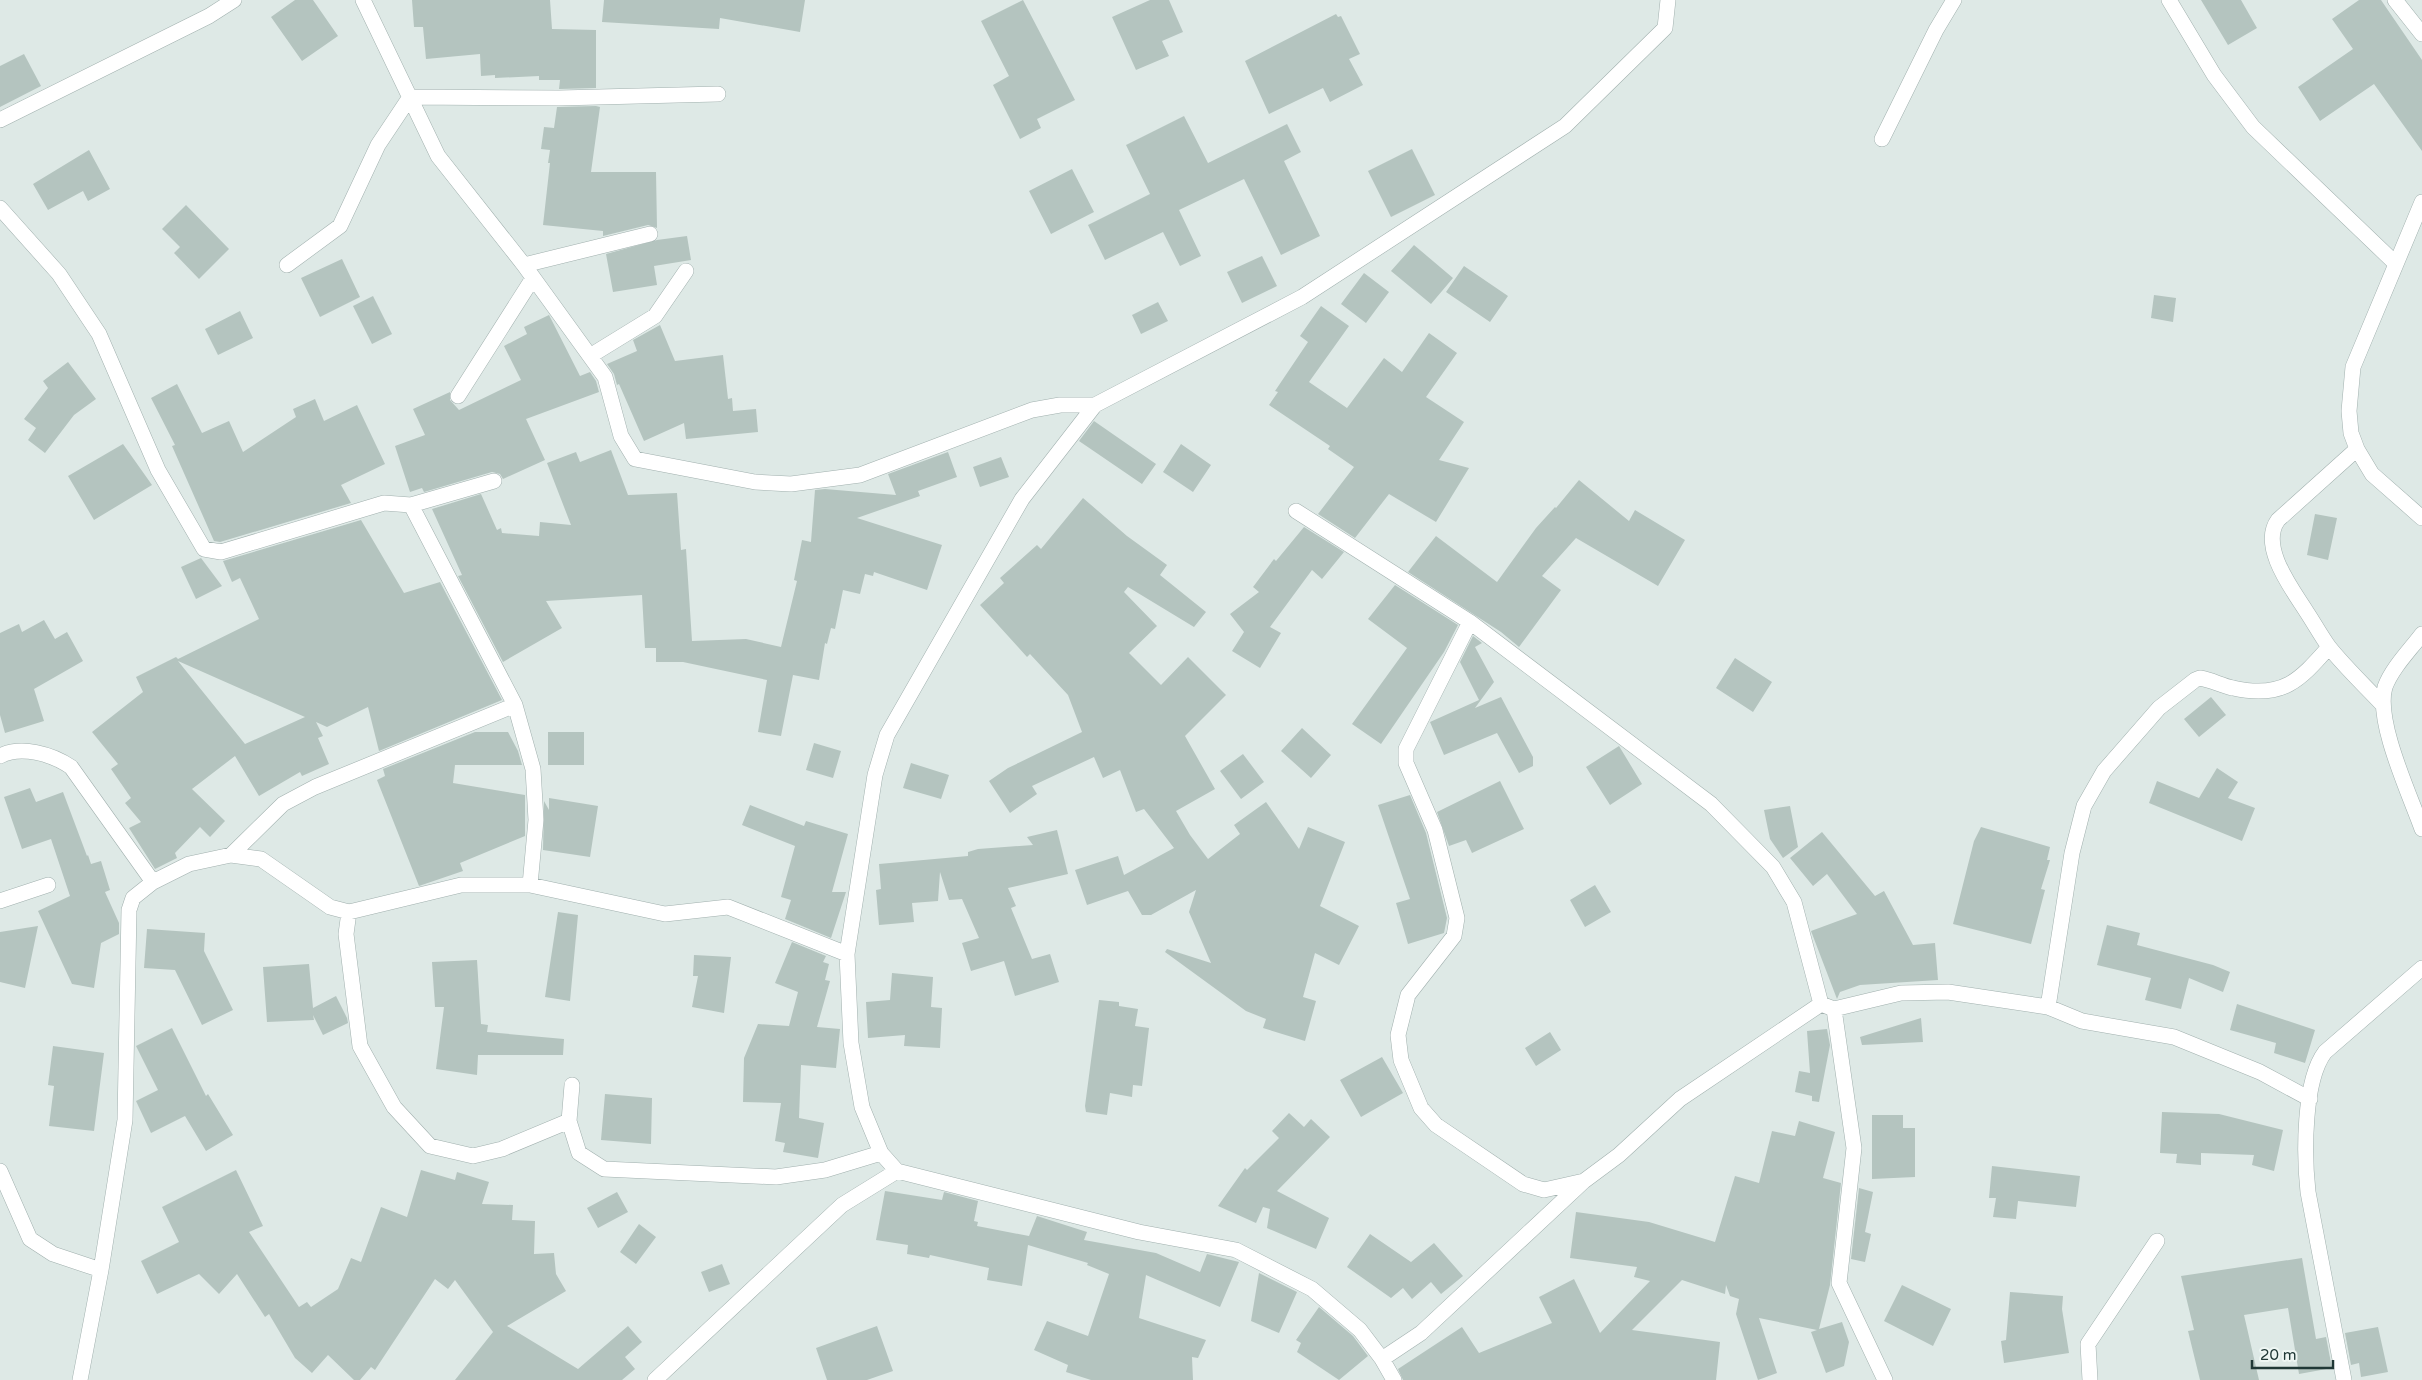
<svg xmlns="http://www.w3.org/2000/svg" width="2422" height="1380" viewBox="0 0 2422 1380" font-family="'Varela Round',sans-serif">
	<rect width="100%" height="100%" fill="#dee9e6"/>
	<!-- building -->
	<path fill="#b4c4bf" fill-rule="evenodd" d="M 295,0 L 313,0 L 338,36 L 302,61 L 271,17 Z
		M 412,0 L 550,0 L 552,29 L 596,30 L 596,88 L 559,89 L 560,80 L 539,80 L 539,76 L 495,78 L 495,75 L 481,76 L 480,54 L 426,59 L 423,27 L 414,27 Z
		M 604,0 L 805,0 L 800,32 L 720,18 L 719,29 L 602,22 Z
		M 1023,0 L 1075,100 L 1037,119 L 1041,128 L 1020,139 L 993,85 L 1009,76 L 981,21 Z
		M 1150,0 L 1169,0 L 1183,32 L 1162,41 L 1169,56 L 1136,70 L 1112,17 Z
		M 2201,0 L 2241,0 L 2257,28 L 2228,45 Z
		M 2359,0 L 2381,0 L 2422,60 L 2422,151 L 2374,84 L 2320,121 L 2298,87 L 2353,49 L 2332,19 Z
		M 1336,14 L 1338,17 L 1341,16 L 1360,54 L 1349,59 L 1363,85 L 1330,102 L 1323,88 L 1269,114 L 1245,61 Z
		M 24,54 L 41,86 L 0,107 L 0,66 Z
		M 596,106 L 600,107 L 591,172 L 656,172 L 657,228 L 648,225 L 603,236 L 603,231 L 543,225 L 550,163 L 548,163 L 550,150 L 541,149 L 544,127 L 554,128 L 557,107 Z
		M 1184,116 L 1208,163 L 1287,124 L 1301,152 L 1284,161 L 1320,236 L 1281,255 L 1244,179 L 1179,210 L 1201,256 L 1180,266 L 1163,232 L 1105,260 L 1088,225 L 1150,194 L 1126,145 Z
		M 1412,149 L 1435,195 L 1391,217 L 1368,171 Z
		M 89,150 L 110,189 L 88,201 L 83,191 L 48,210 L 33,184 Z
		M 1072,169 L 1094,212 L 1051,234 L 1029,191 Z
		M 186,205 L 229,249 L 199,279 L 174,253 L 180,247 L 162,229 Z
		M 687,236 L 691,260 L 654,266 L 657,285 L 613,292 L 606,254 L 657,240 Z
		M 1414,245 L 1453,278 L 1431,304 L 1391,271 Z
		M 1262,256 L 1277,286 L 1242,303 L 1227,272 Z
		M 342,259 L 360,297 L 320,317 L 301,278 Z
		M 1464,266 L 1508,296 L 1490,322 L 1446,292 Z
		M 1364,273 L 1389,292 L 1366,323 L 1341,304 Z
		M 2154,295 L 2176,298 L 2173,322 L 2151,318 Z
		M 373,296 L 392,334 L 372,344 L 353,306 Z
		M 1158,302 L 1168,321 L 1141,334 L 1132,315 Z
		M 1321,306 L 1349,326 L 1309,382 L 1347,408 L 1384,358 L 1402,372 L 1429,333 L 1457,353 L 1426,397 L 1464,422 L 1439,460 L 1469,468 L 1436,522 L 1389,494 L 1355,538 L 1318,514 L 1354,467 L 1328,449 L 1330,446 L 1269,405 L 1278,392 L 1275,391 L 1308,342 L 1300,336 Z
		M 240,311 L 253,338 L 218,355 L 205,329 Z
		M 549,315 L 580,376 L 590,372 L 596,381 L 599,392 L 526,419 L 545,460 L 503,479 L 500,474 L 492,472 L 424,492 L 422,488 L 410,492 L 395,446 L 425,435 L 413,409 L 450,392 L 450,400 L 459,410 L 521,380 L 504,346 L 527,334 L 524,327 Z
		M 660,325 L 675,361 L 723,355 L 728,399 L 732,398 L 733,411 L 756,409 L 758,432 L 686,439 L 684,423 L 644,441 L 619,384 L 617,385 L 614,374 L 607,364 L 637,351 L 633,340 Z
		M 68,362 L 96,399 L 74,415 L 45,453 L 28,440 L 36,428 L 24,419 L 48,388 L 43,381 Z
		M 177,384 L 202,433 L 229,421 L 243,452 L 296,417 L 293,409 L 315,399 L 324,421 L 357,405 L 385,464 L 341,485 L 351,503 L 220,542 L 214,541 L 172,446 L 175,445 L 151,398 Z
		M 1094,421 L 1156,464 L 1142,484 L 1079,441 Z
		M 123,444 L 152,485 L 94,520 L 68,476 Z
		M 1181,444 L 1211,465 L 1193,492 L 1163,472 Z
		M 611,450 L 628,495 L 677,493 L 681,550 L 686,549 L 692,641 L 746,639 L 781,647 L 797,581 L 794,580 L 802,540 L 811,542 L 815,490 L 825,489 L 896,495 L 888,474 L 948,452 L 957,477 L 918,491 L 920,496 L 857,518 L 942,545 L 927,590 L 874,572 L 873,576 L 865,574 L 860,594 L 843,590 L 835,629 L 831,628 L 827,644 L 825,643 L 819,680 L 793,675 L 781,736 L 758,732 L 767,680 L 683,662 L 656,662 L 656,648 L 645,648 L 642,595 L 546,601 L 562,628 L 503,662 L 458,576 L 462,575 L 432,509 L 481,494 L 497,530 L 501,528 L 502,533 L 539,536 L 540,522 L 571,525 L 547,463 L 576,452 L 580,462 Z
		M 1001,457 L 1009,477 L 980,487 L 973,467 Z
		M 1579,480 L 1629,521 L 1635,510 L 1685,540 L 1658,586 L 1576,538 L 1542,576 L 1561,590 L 1519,647 L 1501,632 L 1408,572 L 1436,536 L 1497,582 L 1536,528 L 1555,507 L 1556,508 Z
		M 1083,498 L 1127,536 L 1167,565 L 1160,575 L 1206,612 L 1194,627 L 1128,587 L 1124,592 L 1157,626 L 1129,653 L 1161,685 L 1188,657 L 1226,695 L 1185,736 L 1215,789 L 1176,811 L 1190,835 L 1208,859 L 1240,834 L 1234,825 L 1266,802 L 1299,849 L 1308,827 L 1345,842 L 1320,906 L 1359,926 L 1339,965 L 1315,953 L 1303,997 L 1316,1001 L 1305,1041 L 1263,1028 L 1266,1019 L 1246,1011 L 1165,952 L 1167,949 L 1211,963 L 1189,912 L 1196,890 L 1151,915 L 1142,915 L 1128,891 L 1087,905 L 1075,870 L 1118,856 L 1124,875 L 1174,848 L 1144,809 L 1136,812 L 1120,770 L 1103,778 L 1094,757 L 1032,786 L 1037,794 L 1010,813 L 989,781 L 1008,768 L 1082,732 L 1068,695 L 1030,654 L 1027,657 L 980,605 L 1004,583 L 1000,578 L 1037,545 L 1041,549 Z
		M 2315,514 L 2337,518 L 2328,560 L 2307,555 Z
		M 361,520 L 404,593 L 440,582 L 502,700 L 379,751 L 368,707 L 327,727 L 316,722 L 323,736 L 318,738 L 329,764 L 302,776 L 300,772 L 259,796 L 235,756 L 192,789 L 225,821 L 210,837 L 200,827 L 175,853 L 177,858 L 155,869 L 129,828 L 141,822 L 125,803 L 131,798 L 111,769 L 118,764 L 92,732 L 143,692 L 136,677 L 176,657 L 178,659 L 259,619 L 240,578 L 232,582 L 223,561 ZM 178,661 L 305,717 L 245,744 Z
		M 1304,527 L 1344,552 L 1322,579 L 1312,570 L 1270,627 L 1281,633 L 1260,668 L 1232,651 L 1244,632 L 1230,614 L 1259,592 L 1253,587 L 1274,559 L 1276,561 Z
		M 201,558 L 222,586 L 196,599 L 181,567 Z
		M 1395,585 L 1458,625 L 1444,652 L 1381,744 L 1352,724 L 1407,648 L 1368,619 Z
		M 44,620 L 55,639 L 67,632 L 83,661 L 34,689 L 44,721 L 5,733 L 0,715 L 0,633 L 19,624 L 22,632 Z
		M 1473,636 L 1482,643 L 1475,647 L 1494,682 L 1475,708 L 1501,697 L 1533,757 L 1533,766 L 1519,773 L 1497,733 L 1444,755 L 1430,722 L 1479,700 L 1460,662 Z
		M 1735,658 L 1772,682 L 1753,712 L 1716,688 Z
		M 2211,697 L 2226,715 L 2199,737 L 2184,719 Z
		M 1302,728 L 1331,755 L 1311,778 L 1281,751 Z
		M 475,732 L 508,732 L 518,751 L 522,765 L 455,765 L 453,783 L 525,795 L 525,836 L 460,863 L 463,871 L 419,886 L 377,780 L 385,776 L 383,769 Z
		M 548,732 L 584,732 L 584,765 L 548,765 Z
		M 814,743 L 841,751 L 833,778 L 806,770 Z
		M 1619,746 L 1642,784 L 1610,805 L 1586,767 Z
		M 1243,754 L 1264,782 L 1241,799 L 1220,771 Z
		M 911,763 L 949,775 L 941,799 L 903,788 Z
		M 2217,768 L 2238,782 L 2228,798 L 2255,808 L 2242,841 L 2149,803 L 2157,781 L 2199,798 Z
		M 1500,781 L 1524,829 L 1472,853 L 1466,840 L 1449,846 L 1437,812 Z
		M 30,788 L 36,802 L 63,792 L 87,856 L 88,855 L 91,864 L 101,861 L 110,890 L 105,892 L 119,923 L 119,934 L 101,943 L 94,988 L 72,984 L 38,911 L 70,896 L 51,839 L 22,849 L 4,797 Z
		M 1410,795 L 1426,833 L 1447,918 L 1444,933 L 1408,944 L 1396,903 L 1410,899 L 1378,805 Z
		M 549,798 L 598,806 L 590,857 L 543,850 L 544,801 L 549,810 Z
		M 750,805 L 804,826 L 806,821 L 848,834 L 832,892 L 846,892 L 831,938 L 785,919 L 791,900 L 781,897 L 795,846 L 742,825 Z
		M 1790,806 L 1798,847 L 1783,858 L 1770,839 L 1764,810 Z
		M 1981,827 L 2050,847 L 2047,860 L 2050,860 L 2041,889 L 2045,890 L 2031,944 L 1953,924 L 1974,841 Z
		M 1057,830 L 1068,874 L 1008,888 L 1016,906 L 1011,908 L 1032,959 L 1050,954 L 1059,982 L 1015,996 L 1004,961 L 971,971 L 962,943 L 979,938 L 962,899 L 949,900 L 940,872 L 938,901 L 912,903 L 914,922 L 879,925 L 876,890 L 881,889 L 879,864 L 968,856 L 968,852 L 978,849 L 1033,845 L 1027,837 Z
		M 1822,832 L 1875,896 L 1884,891 L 1913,945 L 1935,943 L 1938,980 L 1860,985 L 1840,992 L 1837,999 L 1811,931 L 1857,914 L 1827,874 L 1813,886 L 1790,858 Z
		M 1595,885 L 1611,912 L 1585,927 L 1570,900 Z
		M 558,912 L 578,915 L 570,1001 L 545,997 Z
		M 2107,925 L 2140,933 L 2137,945 L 2213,965 L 2230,972 L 2223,992 L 2189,978 L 2181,1009 L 2145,1000 L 2151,978 L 2097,965 Z
		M 38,926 L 25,988 L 0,982 L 0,932 Z
		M 147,929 L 205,933 L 204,951 L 233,1010 L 202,1025 L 175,970 L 144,968 Z
		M 792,942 L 826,956 L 823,962 L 829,964 L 825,980 L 830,981 L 817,1027 L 840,1029 L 836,1068 L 801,1065 L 799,1118 L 824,1123 L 818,1158 L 783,1152 L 785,1143 L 775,1141 L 781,1103 L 743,1102 L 744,1058 L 758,1024 L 789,1026 L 798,992 L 775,983 Z
		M 694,955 L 731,957 L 724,1013 L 692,1007 L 698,976 L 693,976 Z
		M 477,960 L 481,1024 L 488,1025 L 487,1032 L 564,1039 L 563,1055 L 478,1055 L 477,1075 L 436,1069 L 444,1007 L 435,1007 L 432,962 Z
		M 309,964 L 313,1008 L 336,996 L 347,1018 L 348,1023 L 323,1035 L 313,1015 L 314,1020 L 267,1022 L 263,967 Z
		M 892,973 L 933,977 L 931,1007 L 942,1008 L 940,1048 L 904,1046 L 905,1035 L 868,1038 L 866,1002 L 890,1000 Z
		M 1099,1000 L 1119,1002 L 1119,1006 L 1138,1009 L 1135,1026 L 1149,1028 L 1142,1086 L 1133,1085 L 1132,1097 L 1110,1093 L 1107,1115 L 1086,1112 L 1085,1106 Z
		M 2237,1004 L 2315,1030 L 2305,1063 L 2274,1053 L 2276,1043 L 2230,1030 Z
		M 1921,1018 L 1923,1042 L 1862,1045 L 1860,1037 Z
		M 172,1028 L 206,1096 L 208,1094 L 233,1135 L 206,1151 L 185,1116 L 151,1133 L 136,1101 L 158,1090 L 136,1046 Z
		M 1827,1029 L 1830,1045 L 1819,1102 L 1812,1101 L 1812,1096 L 1795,1092 L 1799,1071 L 1810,1073 L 1807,1031 Z
		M 1550,1032 L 1561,1050 L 1536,1066 L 1525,1048 Z
		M 53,1046 L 104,1053 L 94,1131 L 49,1126 L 54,1086 L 48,1085 Z
		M 1382,1057 L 1403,1093 L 1361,1117 L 1340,1080 Z
		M 605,1094 L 652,1098 L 651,1144 L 601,1140 Z
		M 2162,1112 L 2219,1114 L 2283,1130 L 2274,1171 L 2252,1165 L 2254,1155 L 2201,1153 L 2201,1165 L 2176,1163 L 2177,1154 L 2160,1153 Z
		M 1289,1113 L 1304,1127 L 1311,1119 L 1330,1137 L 1277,1191 L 1329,1218 L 1316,1249 L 1267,1228 L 1270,1209 L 1263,1207 L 1256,1223 L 1218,1206 L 1245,1168 L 1247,1170 L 1279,1138 L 1272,1131 Z
		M 1872,1115 L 1903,1115 L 1903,1128 L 1915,1128 L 1915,1177 L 1872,1179 Z
		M 1799,1121 L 1835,1132 L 1823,1178 L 1841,1183 L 1830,1285 L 1819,1329 L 1842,1322 L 1849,1342 L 1844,1366 L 1826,1373 L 1811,1332 L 1817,1330 L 1759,1318 L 1777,1373 L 1758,1380 L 1736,1314 L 1739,1299 L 1730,1296 L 1726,1285 L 1725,1294 L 1682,1280 L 1632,1330 L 1720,1342 L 1716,1380 L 1403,1380 L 1398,1369 L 1462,1327 L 1479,1353 L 1552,1323 L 1539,1297 L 1574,1279 L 1600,1333 L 1650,1281 L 1634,1277 L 1637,1267 L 1570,1258 L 1576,1212 L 1649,1222 L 1715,1242 L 1735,1176 L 1759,1183 L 1772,1131 L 1795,1136 Z
		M 1992,1166 L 2080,1176 L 2076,1207 L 2018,1201 L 2016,1219 L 1993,1217 L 1996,1198 L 1989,1198 Z
		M 236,1170 L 263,1226 L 249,1232 L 299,1307 L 307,1302 L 311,1307 L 338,1289 L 351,1258 L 361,1262 L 381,1207 L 407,1217 L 421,1170 L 455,1180 L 457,1172 L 489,1182 L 482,1204 L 513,1205 L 512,1220 L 535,1221 L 534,1254 L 554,1253 L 556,1274 L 566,1291 L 507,1326 L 578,1369 L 628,1326 L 642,1342 L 625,1357 L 635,1369 L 622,1380 L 455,1380 L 493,1332 L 455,1280 L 448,1289 L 435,1279 L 375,1370 L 371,1367 L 360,1380 L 354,1380 L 328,1355 L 312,1373 L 295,1358 L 269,1314 L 265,1317 L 237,1274 L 219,1294 L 199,1274 L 157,1294 L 141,1261 L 179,1242 L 162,1207 Z
		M 1859,1188 L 1873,1192 L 1865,1232 L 1871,1234 L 1865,1262 L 1851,1259 Z
		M 885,1191 L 942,1200 L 944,1192 L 978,1201 L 974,1221 L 978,1222 L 977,1226 L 1029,1236 L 1037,1216 L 1087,1232 L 1084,1240 L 1156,1253 L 1200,1272 L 1207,1254 L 1239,1262 L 1220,1307 L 1146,1275 L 1139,1318 L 1206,1340 L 1198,1358 L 1192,1357 L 1193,1380 L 1091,1380 L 1066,1372 L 1068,1365 L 1034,1350 L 1047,1321 L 1088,1336 L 1109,1274 L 1087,1265 L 1088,1263 L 1028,1245 L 1022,1286 L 987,1280 L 989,1268 L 930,1255 L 929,1258 L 907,1254 L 908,1245 L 876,1240 Z
		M 617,1192 L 628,1212 L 598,1228 L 587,1208 Z
		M 639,1224 L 656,1237 L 636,1264 L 620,1252 Z
		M 1370,1234 L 1411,1262 L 1434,1243 L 1463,1276 L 1441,1294 L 1431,1282 L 1412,1299 L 1403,1288 L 1391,1298 L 1347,1267 Z
		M 2302,1258 L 2316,1339 L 2326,1337 L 2332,1368 L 2299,1374 L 2288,1308 L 2244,1315 L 2259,1380 L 2200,1380 L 2188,1331 L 2194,1330 L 2181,1276 Z
		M 722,1264 L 730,1284 L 709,1292 L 701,1272 Z
		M 1259,1273 L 1297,1292 L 1279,1333 L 1251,1321 Z
		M 1902,1285 L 1951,1309 L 1933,1346 L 1884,1321 Z
		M 2010,1292 L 2063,1296 L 2062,1309 L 2069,1353 L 2004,1363 L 2001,1341 L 2006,1340 Z
		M 1319,1307 L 1353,1336 L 1368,1356 L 1339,1380 L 1297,1352 L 1301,1343 L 1296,1340 Z
		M 877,1326 L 893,1371 L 867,1380 L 827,1380 L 816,1348 Z
		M 2378,1327 L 2388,1372 L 2361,1377 L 2359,1363 L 2351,1365 L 2345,1333 Z"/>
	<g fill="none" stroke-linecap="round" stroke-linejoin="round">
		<!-- minor casing -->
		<g stroke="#a1b0ae" stroke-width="16">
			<path id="minor" d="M 363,0 L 438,156 L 524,265 L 605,377 L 621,436 L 635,459 L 755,482 L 791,484 L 860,475 L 1032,410 L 1060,405 L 1095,405
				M 2169,0 L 2214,75 L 2253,127 L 2395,263
				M 2395,0 L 2422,34
				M 0,120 L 209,16 L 234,0
				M 1882,139 L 1936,30 L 1954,0
				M 2422,202 L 2353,367 L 2349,411 L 2351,433 L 2357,449 L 2372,474 L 2422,518
				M 0,208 L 59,274 L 99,334 L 158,470 L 204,549 L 221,552 L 384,503 L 411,505 L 515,705 L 533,769 L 536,820 L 530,885
				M 287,265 L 340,226 L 378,145 L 410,97 L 559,98 L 718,94
				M 524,265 L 650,234
				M 590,356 L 655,316 L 686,271
				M 458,396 L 533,278
				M 2357,449 L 2278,520 C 2259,546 2292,589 2306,611 C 2314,623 2321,636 2329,647 C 2345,667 2364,685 2382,704
				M 411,505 L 494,481
				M 1296,511 L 1470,622 L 1711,804 L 1773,867 L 1794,902 L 1821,1004 L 1834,1009 L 1901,993 L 1948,992 L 2048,1007 L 2082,1021 L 2174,1037 L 2260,1072 L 2310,1099
				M 1470,622 L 1406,749 L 1406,763 L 1435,830 L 1457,918 L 1454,936 L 1408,995 L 1398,1035 L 1401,1060 L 1421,1108 L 1436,1125 L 1523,1184 L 1544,1190 L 1584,1181
				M 2422,634 C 2410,650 2392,668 2385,687 C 2375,721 2410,795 2422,829
				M 0,756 C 21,745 52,754 71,767 L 153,882
				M 231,855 L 283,804 L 315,787 L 515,705
				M 0,901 L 48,885
				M 349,912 L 346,934 L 360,1046 L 394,1107 L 430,1146 L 473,1156 L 502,1149 L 569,1121
				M 2048,1007 L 2072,853 L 2084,806 L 2104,771 L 2159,708 L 2195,680 L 2200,678 C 2212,680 2222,686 2233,688 C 2283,699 2299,681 2329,647
				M 1834,1009 L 1854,1148 L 1839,1283 L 1885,1380
				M 572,1085 L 569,1121 L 579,1153 L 604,1169 L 776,1177 L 825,1170 L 881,1153
				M 0,1171 L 30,1239 L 53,1254 L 101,1270
				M 1382,1359 L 1421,1333 L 1584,1181 L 1619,1155 L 1680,1099 L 1821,1004
				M 80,1380 L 101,1270 L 125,1120 L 129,910 L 133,898 L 153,882 L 189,864 L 231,855 L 261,859 L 330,907 L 349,912 L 461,885 L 530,885 L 665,914 L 728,907 L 847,954
				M 655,1380 L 842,1205 L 897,1171
				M 1394,1380 L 1382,1359 L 1360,1330 L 1312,1289 L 1236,1250 L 1139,1232 L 897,1171 L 881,1153 L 862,1107 L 851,1043 L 847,954 L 875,775 L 887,735 L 1022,499 L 1095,405 L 1302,297 L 1565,126 L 1665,28 L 1668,0
				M 2090,1380 L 2088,1344 L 2157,1241
				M 2344,1380 L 2308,1192 C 2304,1156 2303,1081 2325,1052 L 2422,968"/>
		</g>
		<!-- minor -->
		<use href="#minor" stroke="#fff" stroke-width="15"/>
	</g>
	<!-- scale -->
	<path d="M2252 1360v8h81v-8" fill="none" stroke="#203836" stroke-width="2.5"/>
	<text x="2260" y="1360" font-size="15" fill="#203836" stroke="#eef6f3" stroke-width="4" paint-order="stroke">20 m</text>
</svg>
